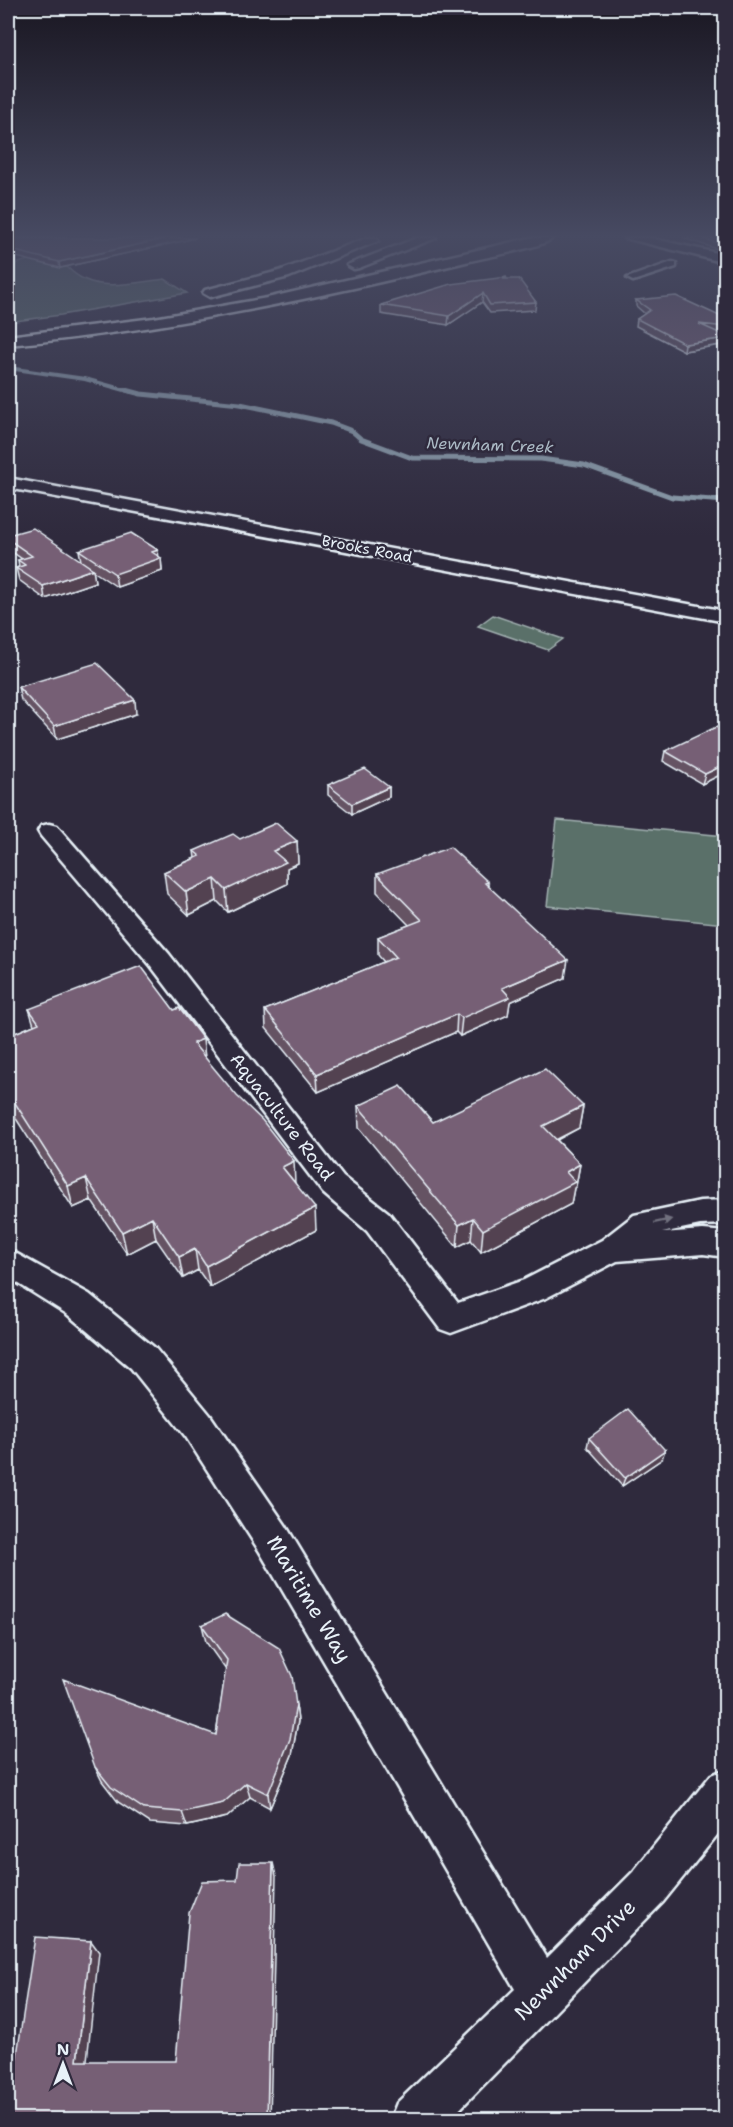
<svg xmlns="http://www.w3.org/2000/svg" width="733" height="2127" viewBox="0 0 733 2127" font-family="'Shantell Sans',sans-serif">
	<rect width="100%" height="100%" fill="#2f2a3d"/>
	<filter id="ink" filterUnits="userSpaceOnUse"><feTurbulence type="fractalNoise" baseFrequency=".0167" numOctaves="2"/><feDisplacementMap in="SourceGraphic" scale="12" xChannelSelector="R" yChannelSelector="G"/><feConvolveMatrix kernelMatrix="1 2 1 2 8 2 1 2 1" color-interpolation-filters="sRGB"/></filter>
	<g filter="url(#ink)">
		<!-- green -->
		<path fill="#5a6f69" stroke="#a1b0b0" stroke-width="1.5" d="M 35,258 L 64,263 C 89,296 130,283 165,279 L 187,293 L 61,315 L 8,322 L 8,266 Z
			M 493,615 L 563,639 L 548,650 L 478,626 Z
			M 557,820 L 725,836 L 725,924 L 547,906 Z"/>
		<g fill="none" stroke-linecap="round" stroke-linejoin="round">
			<!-- stream-far1 -->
			<path stroke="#8d9fac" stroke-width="4" d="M 8,368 L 85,379 L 132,392"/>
			<!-- stream -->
			<path stroke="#8d9fac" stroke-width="5" d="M 126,390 L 141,394 L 240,404 L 331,423 L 352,431 L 361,439 L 412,458 L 541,459 L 584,465 L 672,497 L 726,501"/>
			<!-- minor casing -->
			<g stroke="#e8f1f8" stroke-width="5">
				<path id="minor" d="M 672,262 L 676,263 L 676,267 L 633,281 L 627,278 Z
					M 8,478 L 726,611 L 726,622 L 8,488 Z
					M 49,824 L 57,826 L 169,954 L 343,1177 L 389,1213 L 458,1303 L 524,1280 L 602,1240 L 634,1215 L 700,1201 L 726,1200 L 726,1224 L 700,1225 L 662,1233 L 703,1230 L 726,1232 L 726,1257 L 703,1254 L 617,1261 L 546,1298 L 451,1333 L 440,1329 L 367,1231 L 323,1193 L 151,966 L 41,836 L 38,831 L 41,826 Z
					M 8,1249 L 89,1294 L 155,1348 L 210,1415 L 286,1526 L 547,1958 L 633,1872 L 711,1775 L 726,1769 L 726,1824 L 663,1902 L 449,2120 L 390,2120 L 397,2103 L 515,1989 L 260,1552 L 186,1437 L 131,1368 L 67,1314 L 8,1277 Z"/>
			</g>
			<!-- tertiary casing -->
			<g stroke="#e8f1f8" stroke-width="5">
				<path id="tertiary" d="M 625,238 L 650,238 L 726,255 L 726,263 Z"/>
			</g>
			<!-- secondary casing -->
			<g stroke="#e8f1f8" stroke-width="5">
				<path id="secondary" d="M 367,238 L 377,238 L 378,241 L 289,277 L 210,297 L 203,293 L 205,290 L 279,271 Z
					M 417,238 L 436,238 L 359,268 L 354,269 L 347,265 Z
					M 530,238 L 553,238 C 544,247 486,257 470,261 C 317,298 164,331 8,345 L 8,336 L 154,318 L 267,298 Z"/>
			</g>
			<!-- minor -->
			<use href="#minor" fill="#2f2a3d" fill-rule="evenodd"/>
			<!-- tertiary -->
			<use href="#tertiary" fill="#2f2a3d" fill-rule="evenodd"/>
			<!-- secondary -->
			<use href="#secondary" fill="#2f2a3d" fill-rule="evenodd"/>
		</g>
		<!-- wall -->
		<path fill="#655264" stroke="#e8f1f8" stroke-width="1.5" d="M 8,238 L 196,238 L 60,268 L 12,256 Z
			M 683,238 L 726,238 L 726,252 Z
			M 507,279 L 536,302 L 535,310 L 490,313 L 482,302 L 448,325 L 381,314 L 381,305 Z
			M 636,300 L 726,319 L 726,334 L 720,333 L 726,336 L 726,344 L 684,351 L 636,326 L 637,319 L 645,314 L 636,306 Z
			M 8,535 L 81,561 L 79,550 L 159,557 L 161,558 L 162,571 L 117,587 L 93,571 L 95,582 L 45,599 L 19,580 L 16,568 L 19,567 L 18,560 L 22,559 L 8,549 Z
			M 18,687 L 136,714 L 57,739 L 21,700 Z
			M 726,732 L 726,772 L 702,784 L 663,761 L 665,751 Z
			M 328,785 L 389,787 L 389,797 L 352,814 L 328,795 Z
			M 240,839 L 297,841 L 298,863 L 287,868 L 287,884 L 228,912 L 217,901 L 189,915 L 167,894 L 164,872 L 195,858 L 194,851 Z
			M 377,874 L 488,882 L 488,886 L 565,978 L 510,1002 L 508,1015 L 460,1036 L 456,1032 L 318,1092 L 266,1028 L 265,1010 L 384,962 L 378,955 L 378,937 L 409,925 L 377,892 Z
			M 29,1009 L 174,1010 L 203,1039 L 205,1058 L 295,1183 L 316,1230 L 210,1287 L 198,1270 L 183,1278 L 156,1239 L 127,1254 L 91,1200 L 73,1208 L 8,1106 L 8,1036 L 34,1025 Z
			M 358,1106 L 433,1122 L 583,1106 L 579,1128 L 557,1140 L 580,1164 L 576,1186 L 574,1188 L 571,1204 L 481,1252 L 471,1240 L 457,1247 L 359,1128 Z
			M 589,1438 L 662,1459 L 622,1486 L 587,1447 Z
			M 202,1625 L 296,1705 L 298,1721 L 292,1755 L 270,1808 L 250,1797 L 227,1817 L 187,1826 L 150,1823 L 118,1802 L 102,1781 L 95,1767 L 216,1735 L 226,1670 L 206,1642 Z"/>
		<!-- shaded-wall -->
		<path fill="#534251" stroke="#e8f1f8" stroke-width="1.5" d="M 168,238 L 196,238 L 60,268 L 59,262 Z
			M 11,250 L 12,256 L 8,257 L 8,251 Z
			M 483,293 L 482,302 L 448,325 L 449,316 Z
			M 726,338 L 726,344 L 684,351 L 685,344 Z
			M 158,550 L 159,558 L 161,558 L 162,571 L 117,587 L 115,574 L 152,552 Z
			M 93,569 L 95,582 L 45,599 L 43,586 Z
			M 135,700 L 136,714 L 57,739 L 54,726 Z
			M 726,764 L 726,772 L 702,784 L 705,774 Z
			M 389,787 L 389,797 L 352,814 L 352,804 Z
			M 297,841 L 298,863 L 287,868 L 287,884 L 228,912 L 226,890 L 273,851 Z
			M 215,879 L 217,901 L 189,915 L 186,892 Z
			M 568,960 L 565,978 L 510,1002 L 508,1015 L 460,1036 L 462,1018 L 502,988 Z
			M 457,1014 L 456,1032 L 318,1092 L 317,1074 Z
			M 203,1039 L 205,1061 L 193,1043 Z
			M 583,1106 L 579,1128 L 540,1148 L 543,1126 Z
			M 294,1161 L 295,1183 L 282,1167 Z
			M 580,1164 L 576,1186 L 574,1188 L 571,1204 L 481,1252 L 483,1230 L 566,1172 Z
			M 86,1178 L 91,1200 L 73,1208 L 68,1186 Z
			M 315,1208 L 316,1230 L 210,1287 L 206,1266 Z
			M 152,1217 L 156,1239 L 127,1254 L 122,1232 Z
			M 473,1218 L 471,1240 L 457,1247 L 459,1225 Z
			M 195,1249 L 198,1270 L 183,1278 L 179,1257 Z
			M 665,1450 L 662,1459 L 622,1486 L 625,1478 Z
			M 296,1705 L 298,1721 L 292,1755 L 270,1808 L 268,1794 Z
			M 246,1783 L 250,1797 L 227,1817 L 187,1826 L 182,1812 Z
			M 273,1863 L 276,1876 L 270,2120 L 267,2120 Z
			M 91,1941 L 99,1952 L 86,2069 L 77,2061 Z"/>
		<!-- building -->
		<path fill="#765f74" stroke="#e8f1f8" stroke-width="1.5" d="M 8,238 L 168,238 L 59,262 L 11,250 L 8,251 Z
			M 701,238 L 726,238 L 726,246 Z
			M 507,277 L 503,279 L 519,279 L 536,302 L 490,305 L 483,293 L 449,316 L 381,305 L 451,284 Z
			M 676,296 L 726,319 L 726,327 L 699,324 L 726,336 L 726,338 L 685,344 L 637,319 L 650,310 L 636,300 Z
			M 33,528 L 93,569 L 43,586 L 16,568 L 25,565 L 18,560 L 32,556 L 8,539 L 8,535 Z
			M 131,533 L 158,550 L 152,552 L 161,558 L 115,574 L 79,550 Z
			M 97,663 L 135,700 L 54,726 L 18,687 Z
			M 716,727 L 726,732 L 726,764 L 705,774 L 665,751 Z
			M 365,769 L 389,787 L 352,804 L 328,785 Z
			M 276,823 L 297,841 L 273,851 L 286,862 L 226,890 L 215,879 L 186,892 L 164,872 L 200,856 L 194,851 L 233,834 L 240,839 Z
			M 450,847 L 488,882 L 485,883 L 568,960 L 502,988 L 510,997 L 462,1018 L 457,1014 L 317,1074 L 265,1010 L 396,957 L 378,937 L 422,920 L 377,874 Z
			M 141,966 L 174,1010 L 179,1008 L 203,1039 L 193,1043 L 237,1096 L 262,1120 L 294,1161 L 282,1167 L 315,1208 L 206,1266 L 195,1249 L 179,1257 L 152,1217 L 122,1232 L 86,1178 L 68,1186 L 8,1092 L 8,1036 L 39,1023 L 29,1009 Z
			M 545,1069 L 583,1106 L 543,1126 L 580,1164 L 566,1172 L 575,1182 L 483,1230 L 473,1218 L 459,1225 L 358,1106 L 401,1086 L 433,1122 Z
			M 628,1409 L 665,1450 L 625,1478 L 589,1438 Z
			M 225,1614 L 279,1648 L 292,1676 L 296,1705 L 290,1739 L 268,1794 L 246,1783 L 223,1803 L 182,1812 L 144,1809 L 111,1787 L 95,1767 L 63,1679 L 216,1735 L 227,1660 L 202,1625 Z
			M 239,1863 L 273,1863 L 267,2120 L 8,2120 L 8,2114 L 35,1937 L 91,1941 L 77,2061 L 176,2061 L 189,1913 L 202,1881 L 237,1880 Z"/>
		<!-- one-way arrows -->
		<defs><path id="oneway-solid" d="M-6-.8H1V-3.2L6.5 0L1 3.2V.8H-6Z" transform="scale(1.5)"/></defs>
		<use fill="#70707e" href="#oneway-solid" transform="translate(663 1221) rotate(-12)"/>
	</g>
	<!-- sky -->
	<linearGradient id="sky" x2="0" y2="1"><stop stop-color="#1a1722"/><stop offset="0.44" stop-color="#474a62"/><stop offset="1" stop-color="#474a62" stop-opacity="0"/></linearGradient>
	<rect width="733" height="536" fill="url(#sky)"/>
	<g text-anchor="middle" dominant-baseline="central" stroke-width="5" stroke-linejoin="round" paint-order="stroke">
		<!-- far-street labels -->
		<g font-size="15" fill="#e8f1f8" stroke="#2f2a3d">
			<text transform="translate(367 549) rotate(11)">Brooks Road</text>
		</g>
		<!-- far-water labels -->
		<g font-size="16" font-style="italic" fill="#acbbc6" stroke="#2f2a3d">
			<text transform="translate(490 445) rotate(2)">Newnham Creek</text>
		</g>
		<!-- street labels -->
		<g font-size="18" fill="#e8f1f8" stroke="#2f2a3d">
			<text transform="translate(282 1117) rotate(52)">Aquaculture Road</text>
		</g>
		<!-- near-street labels -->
		<g font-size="21" fill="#e8f1f8" stroke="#2f2a3d">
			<text transform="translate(309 1599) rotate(59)">Maritime Way</text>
			<text transform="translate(575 1960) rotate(-45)">Newnham Drive</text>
		</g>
	</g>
	<!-- margin -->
	<rect width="733" height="2127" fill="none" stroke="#2f2a3d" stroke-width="30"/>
	<rect x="15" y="15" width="703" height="2097" fill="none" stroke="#e8f1f8" stroke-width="2" filter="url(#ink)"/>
	<!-- north arrow -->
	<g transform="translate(63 2064)" stroke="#2f2a3d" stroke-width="4.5" paint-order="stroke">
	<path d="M0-4.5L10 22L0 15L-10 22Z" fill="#e8f1f8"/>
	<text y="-9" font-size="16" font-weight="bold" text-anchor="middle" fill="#e8f1f8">N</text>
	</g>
</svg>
